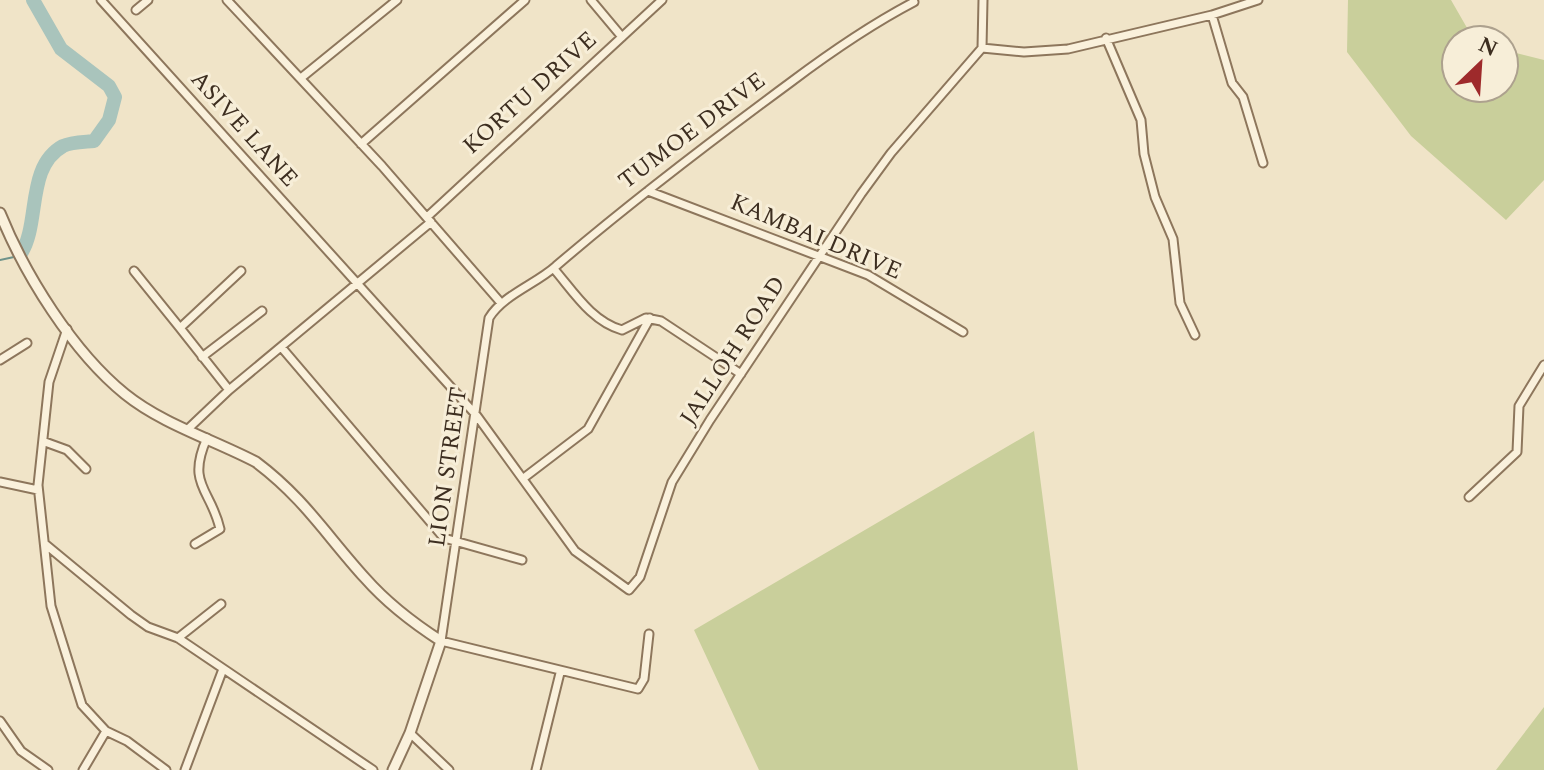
<svg xmlns="http://www.w3.org/2000/svg" width="1544" height="770" viewBox="0 0 1544 770" font-family="Spectral,serif">
	<rect width="100%" height="100%" fill="#f0e4c8"/>
	<!-- green -->
	<path fill="#c9cf9b" d="M 1348,0 L 1451,0 L 1474,40 L 1456,40 L 1456,88 L 1504,88 L 1504,50 L 1544,60 L 1544,180 L 1506,220 L 1411,136 L 1347,52 Z
		M 1034,431 L 1078,770 L 759,770 L 694,630 Z
		M 1544,707 L 1544,770 L 1496,770 Z"/>
	<g fill="none" stroke-linecap="round" stroke-linejoin="round">
		<!-- stream -->
		<path stroke="#6f938a" stroke-width="2" d="M 0,260 L 14,257"/>
		<!-- river -->
		<path stroke="#a9c4bc" stroke-width="14" d="M 20,255 C 41,225 25,167 63,146 C 71,142 85,142 94,141 L 109,120 L 115,97 L 109,86 L 61,49 L 33,0"/>
		<!-- minor casing -->
		<g stroke="#8d765c" stroke-width="11">
			<path id="minor" d="M 101,0 L 477,416 L 575,551 L 629,590 L 640,577 L 672,482 L 710,420 L 861,194 L 891,153 L 982,48
				M 227,0 L 382,166 L 501,303
				M 591,0 L 622,37
				M 136,10 L 148,0
				M 1212,15 L 1232,83 L 1243,97 L 1263,163
				M 1106,38 L 1141,120 L 1144,154 L 1155,197 L 1173,239 L 1180,303 L 1195,335
				M 982,48 L 1024,52 L 1068,49 L 1212,15 L 1258,0
				M 982,48 L 983,0
				M 301,78 L 397,0
				M 361,144 L 525,0
				M 648,191 L 868,275 L 963,332
				M 427,217 L 662,0
				M 554,269 C 573,291 592,322 622,330 L 646,318 L 661,321 L 741,374
				M 134,271 L 180,328
				M 67,329 L 49,382 L 38,485 L 51,606 L 82,705 L 106,731 L 127,741 L 166,770
				M 282,348 L 444,538 L 522,560
				M 202,357 L 262,311
				M 0,360 L 27,343
				M 229,390 L 180,328 L 241,271
				M 189,428 L 229,390 L 431,222
				M 45,442 L 67,450 L 86,469
				M 525,477 L 588,429 L 650,318
				M 0,482 L 38,490
				M 1469,497 L 1517,452 L 1519,406 L 1544,365
				M 45,544 L 131,615 L 148,627 L 178,638 L 373,770
				M 195,544 L 220,529 C 211,489 186,485 207,438
				M 649,634 L 644,679 L 638,689 L 441,641 L 489,318 C 503,295 536,284 556,266 C 632,201 711,141 791,82 C 831,52 870,25 914,2
				M 178,638 L 221,604
				M 0,721 L 21,751 L 48,770
				M 410,733 L 449,770
				M 83,770 L 106,731
				M 185,770 L 223,669
				M 536,770 L 560,673"/>
		</g>
		<!-- tertiary casing -->
		<g stroke="#8d765c" stroke-width="13">
			<path id="tertiary" d="M 0,213 C 25,275 73,352 125,394 C 162,424 214,440 256,462 C 304,498 326,535 365,578 C 387,603 413,623 441,641 L 410,733 L 393,770"/>
		</g>
		<!-- minor -->
		<use href="#minor" stroke="#faf1dc" stroke-width="7"/>
		<!-- tertiary -->
		<use href="#tertiary" stroke="#faf1dc" stroke-width="9"/>
	</g>
	<g text-anchor="middle" dominant-baseline="central" stroke-width="6" stroke-linejoin="round" paint-order="stroke">
		<!-- street labels -->
		<g font-size="24" fill="#3d2e20" stroke="#f7eed8">
			<text transform="translate(530 93) rotate(-42)">KORTU DRIVE</text>
			<text transform="translate(244 129) rotate(48)">ASIVE LANE</text>
			<text transform="translate(692 131) rotate(-37)">TUMOE DRIVE</text>
			<text transform="translate(816 237) rotate(23)">KAMBAI DRIVE</text>
			<text transform="translate(733 351) rotate(-57)">JALLOH ROAD</text>
			<text transform="translate(448 467) rotate(-82)">LION STREET</text>
		</g>
	</g>
	<!-- north arrow -->
	<g transform="translate(1480 64) rotate(25)"><circle r="38" fill="#f7eed8" stroke="#ada18e" stroke-width="2"/>
	<path d="M0-6L14 30L0 20L-14 30Z" fill="#9e2a2b"/>
	<text y="-12" font-size="22" font-weight="bold" text-anchor="middle" fill="#3d2e20">N</text>
	</g>
</svg>
